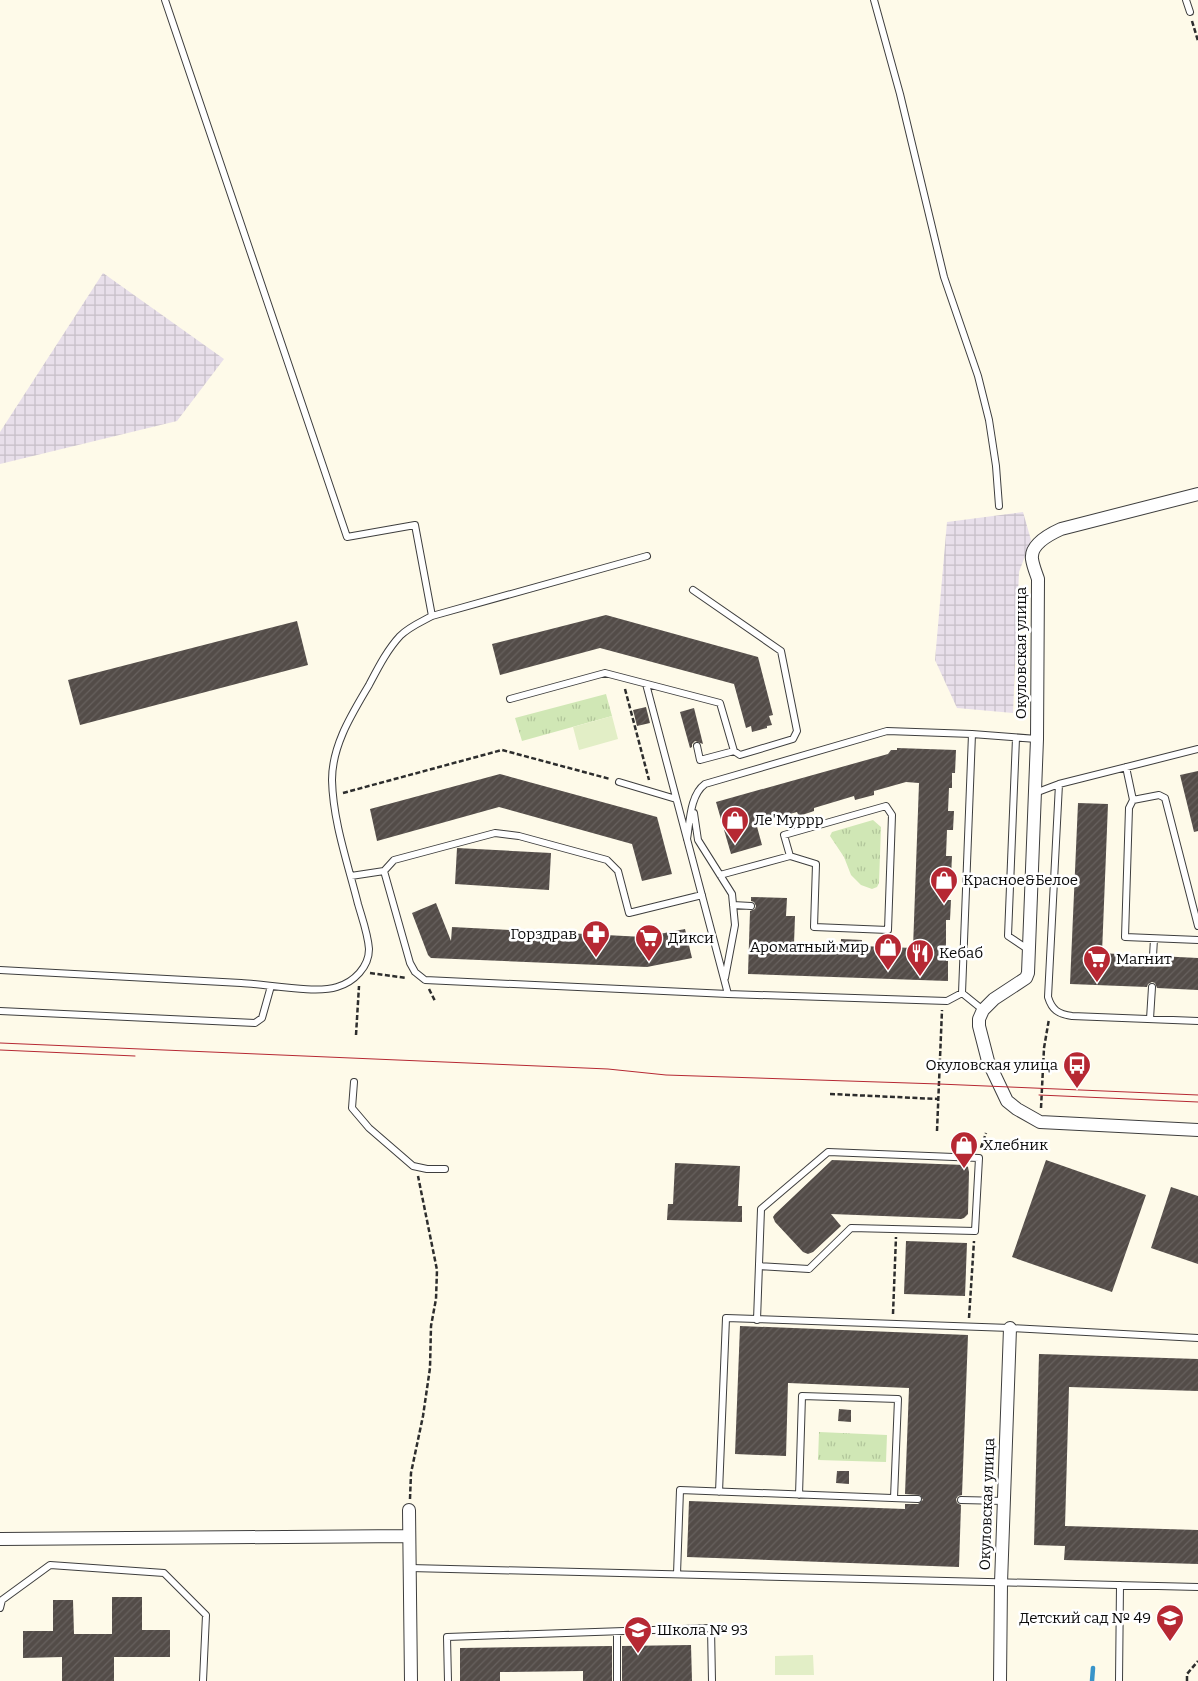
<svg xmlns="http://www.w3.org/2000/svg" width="1198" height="1681" viewBox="0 0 1198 1681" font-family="Bitter,serif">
	<defs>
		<pattern id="industrial-grid" width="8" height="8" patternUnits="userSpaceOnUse" patternTransform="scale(1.25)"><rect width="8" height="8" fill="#e8dfea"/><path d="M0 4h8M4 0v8" fill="none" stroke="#c6bec7"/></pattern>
		<pattern id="park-tufts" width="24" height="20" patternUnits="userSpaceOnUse" patternTransform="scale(1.25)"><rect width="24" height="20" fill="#d0e7b5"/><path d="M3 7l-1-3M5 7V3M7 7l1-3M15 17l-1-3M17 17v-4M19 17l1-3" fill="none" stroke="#b1c59a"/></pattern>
		<pattern id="building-hatch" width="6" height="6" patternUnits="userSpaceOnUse" patternTransform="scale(1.25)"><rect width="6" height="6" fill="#534c48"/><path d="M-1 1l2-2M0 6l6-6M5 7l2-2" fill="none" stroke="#67615e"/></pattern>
	</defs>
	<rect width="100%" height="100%" fill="#fefae9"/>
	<!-- industrial -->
	<path fill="url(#industrial-grid)" d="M 103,273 L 224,359 L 177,421 L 0,464 L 0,432 Z
		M 1023,512 L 1031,540 L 1019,572 L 1013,713 L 957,708 L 935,660 L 947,522 Z"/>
	<!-- park -->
	<path fill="url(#park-tufts)" d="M 606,694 L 612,716 L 522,741 L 515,718 Z
		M 873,820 L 881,827 L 879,883 L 877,887 L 872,889 L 861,885 L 851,875 L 844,857 L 830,836 L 832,832 Z
		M 819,1432 L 887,1435 L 886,1462 L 818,1460 Z"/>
	<!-- pitch -->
	<path fill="#e2eec6" d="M 612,716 L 618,739 L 579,750 L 573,727 Z
		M 813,1655 L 814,1675 L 775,1675 L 775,1656 Z"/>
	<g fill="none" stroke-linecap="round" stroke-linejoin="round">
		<!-- stream -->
		<path stroke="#3994c9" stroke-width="4.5" d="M 1092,1681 L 1093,1668"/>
	</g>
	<!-- building -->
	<path fill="url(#building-hatch)" d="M 606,615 L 758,657 L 773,715 L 769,716 L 772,725 L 767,726 L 767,728 L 752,732 L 751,726 L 746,728 L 734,684 L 600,648 L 500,675 L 492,644 Z
		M 297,621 L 308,665 L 80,725 L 68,680 Z
		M 646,707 L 650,723 L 637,726 L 633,710 Z
		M 694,708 L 703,744 L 695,741 L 692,744 L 692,747 L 690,748 L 680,712 Z
		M 897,748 L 956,750 L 955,773 L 952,773 L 952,788 L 949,788 L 948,811 L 954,811 L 953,830 L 947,830 L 946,856 L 952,856 L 951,877 L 946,876 L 945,900 L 951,900 L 950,920 L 946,920 L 946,961 L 948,961 L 948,981 L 748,974 L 750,911 L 755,909 L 756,906 L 754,902 L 751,901 L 751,897 L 787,898 L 786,916 L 795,916 L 794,944 L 841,945 L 841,939 L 862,940 L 861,946 L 913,948 L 919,783 L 906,782 L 874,791 L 874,795 L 855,800 L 854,796 L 814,808 L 814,811 L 799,816 L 797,812 L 756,823 L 762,845 L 731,854 L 716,802 L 888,754 L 891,750 L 897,750 Z
		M 1198,771 L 1198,831 L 1194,832 L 1180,775 Z
		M 500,774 L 657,817 L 672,874 L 642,881 L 632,844 L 499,807 L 377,841 L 370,809 Z
		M 1078,803 L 1108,804 L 1102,953 L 1148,956 L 1150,960 L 1153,961 L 1157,959 L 1158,956 L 1198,958 L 1198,990 L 1157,988 L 1155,983 L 1152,982 L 1148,984 L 1147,987 L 1070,984 Z
		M 457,848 L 551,853 L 549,890 L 455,884 Z
		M 436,903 L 451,941 L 452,927 L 644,937 L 685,929 L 692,958 L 647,967 L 431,958 L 428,955 L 412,913 Z
		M 832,1160 L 965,1165 L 968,1167 L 969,1172 L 968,1214 L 964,1218 L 961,1219 L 831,1214 L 841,1226 L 813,1252 L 808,1254 L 803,1252 L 775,1222 L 773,1217 L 775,1214 Z
		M 1046,1160 L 1146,1195 L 1112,1292 L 1012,1257 Z
		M 675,1163 L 740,1166 L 738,1206 L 742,1206 L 742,1222 L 667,1220 L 668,1204 L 673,1204 Z
		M 1171,1187 L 1198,1196 L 1198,1264 L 1151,1248 Z
		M 906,1241 L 967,1243 L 965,1296 L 904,1294 Z
		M 740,1326 L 968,1335 L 962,1495 L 958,1496 L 956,1499 L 957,1503 L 961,1505 L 959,1567 L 687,1557 L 689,1501 L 905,1509 L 905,1504 L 918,1504 L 923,1500 L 920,1495 L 905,1494 L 909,1388 L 788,1383 L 786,1456 L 735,1454 Z
		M 1039,1354 L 1198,1359 L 1198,1391 L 1069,1387 L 1065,1526 L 1198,1530 L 1198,1564 L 1064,1560 L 1065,1546 L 1034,1545 Z
		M 839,1409 L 851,1410 L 851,1422 L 838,1421 Z
		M 837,1471 L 849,1471 L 849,1484 L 836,1483 Z
		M 112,1597 L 142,1597 L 142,1630 L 170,1630 L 170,1657 L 114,1657 L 114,1681 L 62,1681 L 62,1657 L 23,1658 L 23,1631 L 53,1631 L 53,1600 L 73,1600 L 74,1634 L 112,1634 Z
		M 691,1645 L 692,1681 L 622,1681 L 622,1646 Z
		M 612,1646 L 612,1681 L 583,1681 L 583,1671 L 500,1672 L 500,1681 L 460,1681 L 460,1648 Z"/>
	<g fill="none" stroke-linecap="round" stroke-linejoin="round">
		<!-- lane casing -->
		<g stroke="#3e3e3e" stroke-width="8">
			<path id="lane" d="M 165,0 L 347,537 L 415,525 L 432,616
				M 874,0 L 900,94 L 944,277 L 978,376 L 989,420 L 996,466 L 999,506
				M 1186,0 L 1190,12
				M 646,684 L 728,994
				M 510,699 L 605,673 L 720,703 L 734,751 L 740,755 L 793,739 L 797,731 L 781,651 L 693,590
				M 1016,738 L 1008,936 L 1029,950
				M 697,746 L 700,760 L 734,751
				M 1126,767 L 1133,800 L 1129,808 L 1125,937 L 1198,940
				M 619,782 L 676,799
				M 1059,784 L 1048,997 C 1052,1010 1058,1014 1072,1016 L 1198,1021
				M 1035,793 L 1059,784 L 1198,749
				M 1133,800 L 1159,795 L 1165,798 L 1198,926
				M 694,813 L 698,840 L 732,894 L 735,925 L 725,978
				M 687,839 C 690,821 690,795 705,784 L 887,731 L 972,734 L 1037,739
				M 720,875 L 790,856 L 784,835 L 886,806 L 892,815 L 888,930 L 814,927 L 816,864 L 790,856
				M 351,876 L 384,871
				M 702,895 L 629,913 L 618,871 L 607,860 L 519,836 L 495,833 L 394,860 L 384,871 L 410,963 L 415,972 L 425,980 L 728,994 L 947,1001 L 962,993 L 972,734
				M 733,905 L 751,906
				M 1153,956 L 1154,939
				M 0,970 C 80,975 161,978 241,983 C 266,984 315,994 337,987 C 354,982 369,967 369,949 C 368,934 362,918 358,904 C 348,864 333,822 332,780 C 332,745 352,714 369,685 C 378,668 387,650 400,636 C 409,627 421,622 432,616 L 647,556
				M 962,993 L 983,1010
				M 0,1011 L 255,1023 L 262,1018 L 271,986
				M 1150,1019 L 1152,987
				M 354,1082 L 352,1108 L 369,1128 L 413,1166 L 427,1169 L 445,1169
				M 757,1320 L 761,1209 L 828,1152 L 979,1158 L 975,1231 L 851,1228 L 809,1269 L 759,1266
				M 719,1492 L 726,1318 L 1010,1328 L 1198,1338
				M 799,1495 L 802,1396 L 898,1399 L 894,1498
				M 961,1500 L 1004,1501
				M 410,1568 L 1198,1587
				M 677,1574 L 680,1490 L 918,1499
				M 0,1608 L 2,1600 L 50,1565 L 164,1573 L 206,1615 L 203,1681
				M 617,1632 L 617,1681
				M 448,1681 L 447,1637 L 711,1628 L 712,1681
				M 1119,1681 L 1120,1585"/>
		</g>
		<!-- street casing -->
		<g stroke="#3e3e3e" stroke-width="14">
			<path id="street" d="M 1198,494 L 1061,529 C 1050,534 1030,544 1032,559 C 1033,566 1036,573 1038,579 L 1037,739 L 1028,973 L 1026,978 L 994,999 L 983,1010 L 979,1019 L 979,1026 L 988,1061 L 1007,1101 L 1017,1109 L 1040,1122 L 1198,1130
				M 409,1510 L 411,1681
				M 0,1539 L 409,1536
				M 1000,1681 L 1001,1583 L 1010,1328"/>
		</g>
		<!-- path -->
		<path stroke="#2d2d2d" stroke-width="2.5" stroke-dasharray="5 2.5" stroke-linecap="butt" d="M 1192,21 L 1198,41
			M 625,689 L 649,780
			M 343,793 L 502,750 L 610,779
			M 370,973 L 407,978
			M 429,989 L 435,1001
			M 356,1035 L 359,986
			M 830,1094 L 938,1099
			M 1041,1108 L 1044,1048 L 1049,1019
			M 937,1131 L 942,1010
			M 981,1148 L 986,1133
			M 893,1314 L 896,1237
			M 969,1318 L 974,1241
			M 410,1499 L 411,1473 L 423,1416 L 430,1368 L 431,1326 L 436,1299 L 437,1270 L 418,1176
			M 1187,1681 L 1187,1674 L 1198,1661"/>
		<!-- lane -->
		<use href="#lane" stroke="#fff" stroke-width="6"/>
		<!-- street -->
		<use href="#street" stroke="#fff" stroke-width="12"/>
		<!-- tram -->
		<path stroke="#b62833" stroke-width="1" d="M 0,1043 L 608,1069 L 666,1075 L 939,1084 L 1198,1095
			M 0,1050 L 135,1056
			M 1039,1095 L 1198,1102"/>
	</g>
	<!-- icons -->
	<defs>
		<g id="shop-pin" transform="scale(1.4375)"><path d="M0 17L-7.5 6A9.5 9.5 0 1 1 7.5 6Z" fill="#b62833" stroke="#fff"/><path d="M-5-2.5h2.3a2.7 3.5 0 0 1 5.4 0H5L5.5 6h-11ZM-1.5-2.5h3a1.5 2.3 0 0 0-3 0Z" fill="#fff"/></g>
		<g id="pharmacy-pin" transform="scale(1.4375)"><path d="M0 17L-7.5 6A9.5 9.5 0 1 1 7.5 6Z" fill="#b62833" stroke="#fff"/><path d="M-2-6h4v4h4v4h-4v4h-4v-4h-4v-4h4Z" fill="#fff"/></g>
		<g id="supermarket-pin" transform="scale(1.4375)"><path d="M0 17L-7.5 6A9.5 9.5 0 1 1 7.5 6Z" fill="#b62833" stroke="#fff"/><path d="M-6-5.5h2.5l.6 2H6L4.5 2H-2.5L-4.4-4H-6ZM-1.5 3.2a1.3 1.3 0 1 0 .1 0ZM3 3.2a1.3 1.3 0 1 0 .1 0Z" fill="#fff"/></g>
		<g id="restaurant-pin" transform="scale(1.4375)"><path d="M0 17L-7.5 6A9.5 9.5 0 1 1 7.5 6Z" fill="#b62833" stroke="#fff"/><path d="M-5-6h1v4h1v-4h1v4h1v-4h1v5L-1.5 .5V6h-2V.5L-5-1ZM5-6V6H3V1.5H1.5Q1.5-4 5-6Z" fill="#fff"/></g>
		<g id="bus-pin" transform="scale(1.4375)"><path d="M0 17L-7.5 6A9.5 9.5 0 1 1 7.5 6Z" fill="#b62833" stroke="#fff"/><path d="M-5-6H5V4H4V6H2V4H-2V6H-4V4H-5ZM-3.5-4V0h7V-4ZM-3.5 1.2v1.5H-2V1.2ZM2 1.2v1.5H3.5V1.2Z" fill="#fff"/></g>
		<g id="school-pin" transform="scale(1.4375)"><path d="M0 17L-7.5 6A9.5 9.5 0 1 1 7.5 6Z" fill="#b62833" stroke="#fff"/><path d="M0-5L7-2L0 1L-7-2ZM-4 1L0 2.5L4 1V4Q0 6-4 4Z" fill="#fff"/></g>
	</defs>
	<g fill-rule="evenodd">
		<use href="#shop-pin" x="735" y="820"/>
		<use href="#shop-pin" x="944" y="880"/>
		<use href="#pharmacy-pin" x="596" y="934"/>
		<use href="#supermarket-pin" x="649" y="938"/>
		<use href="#shop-pin" x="888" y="947"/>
		<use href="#restaurant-pin" x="920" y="953"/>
		<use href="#supermarket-pin" x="1097" y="959"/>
		<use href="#bus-pin" x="1077" y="1065"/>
		<use href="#shop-pin" x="964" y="1145"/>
		<use href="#school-pin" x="1170" y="1618"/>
		<use href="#school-pin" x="638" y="1630"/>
	</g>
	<g text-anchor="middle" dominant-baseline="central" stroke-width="5" stroke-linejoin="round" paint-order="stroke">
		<!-- street labels -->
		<g font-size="15" fill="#0b0b0b" stroke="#fff">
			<text transform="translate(1021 653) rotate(-90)">Окуловская улица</text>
			<text transform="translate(987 1504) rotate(-88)">Окуловская улица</text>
		</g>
		<!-- poi labels -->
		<g font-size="15" fill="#0b0b0b" stroke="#fff" text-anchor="start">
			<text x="754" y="820">Ле'Муррр</text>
			<text x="963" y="880">Красное&amp;Белое</text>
			<text x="577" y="934" text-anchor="end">Горздрав</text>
			<text x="668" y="938">Дикси</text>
			<text x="869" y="947" text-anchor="end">Ароматный мир</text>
			<text x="939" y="953">Кебаб</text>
			<text x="1116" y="959">Магнит</text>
			<text x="1058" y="1065" text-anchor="end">Окуловская улица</text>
			<text x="983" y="1145">Хлебник</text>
			<text x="1151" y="1618" text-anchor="end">Детский сад № 49</text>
			<text x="657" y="1630">Школа № 93</text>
		</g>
	</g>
</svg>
